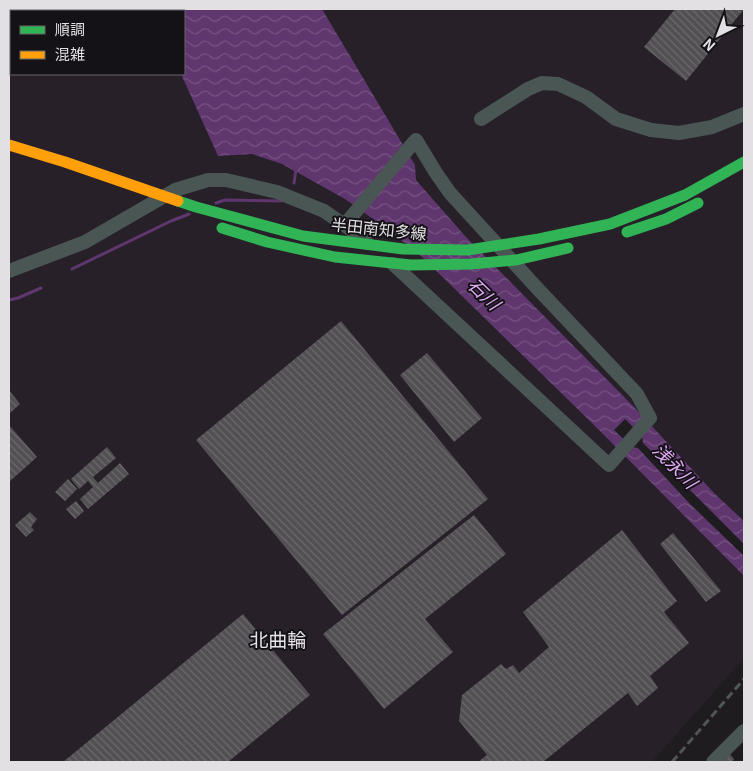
<svg xmlns="http://www.w3.org/2000/svg" width="753" height="771" viewBox="0 0 753 771" font-family="Georgia,'Noto Sans JP',serif">
	<defs>
		<pattern id="water-waves" width="16" height="10" patternUnits="userSpaceOnUse" patternTransform="scale(1.25)"><rect width="16" height="10" fill="#5f366e"/><path d="M0 5q4-4 8 0t8 0" fill="none" stroke="#765383"/></pattern>
		<pattern id="building-back-hatch" width="6" height="6" patternUnits="userSpaceOnUse" patternTransform="scale(1.25)"><rect width="6" height="6" fill="#525053"/><path d="M-1 5l2 2M0 0l6 6M5-1l2 2" fill="none" stroke="#6b696c"/></pattern>
	</defs>
	<rect width="100%" height="100%" fill="#1e1c1f"/>
	<!-- built -->
	<path fill="#272029" d="M 9,9 L 151,9 L 152,11 L 11,11 L 11,74 L 181,74 L 218,156 L 252,154 L 282,164 L 345,199 L 387,229 L 421,256 L 599,430 L 744,576 L 744,658 L 652,762 L 9,762 Z
		M 322,9 L 744,9 L 744,521 L 715,494 L 466,237 L 416,180 L 415,165 Z"/>
	<!-- water -->
	<path fill="url(#water-waves)" d="M 151,9 L 322,9 L 415,165 L 416,180 L 466,237 L 635,408 L 715,494 L 744,521 L 744,544 L 643,443 L 642,436 L 625,419 L 614,430 L 632,447 L 638,448 L 690,504 L 744,556 L 744,576 L 599,430 L 421,256 L 387,229 L 345,199 L 282,164 L 252,154 L 218,156 L 181,74 L 184,74 L 184,11 L 152,11 Z"/>
	<g fill="none" stroke-linecap="round" stroke-linejoin="round">
		<!-- stream -->
		<path stroke="#5f366e" stroke-width="3" d="M 294,183 L 296,169
			M 216,203 L 225,200 L 281,201
			M 72,269 L 171,221 L 189,214
			M 9,300 L 18,298 L 41,288"/>
	</g>
	<!-- building -->
	<path fill="url(#building-back-hatch)" d="M 675,9 L 744,9 L 686,81 L 644,47 Z
		M 341,321 L 488,499 L 342,615 L 196,440 Z
		M 427,353 L 482,418 L 454,442 L 400,375 Z
		M 9,390 L 20,404 L 9,414 Z
		M 9,425 L 37,457 L 9,482 Z
		M 107,447 L 116,458 L 93,477 L 98,483 L 120,463 L 129,474 L 88,509 L 80,499 L 93,487 L 88,481 L 79,489 L 71,479 Z
		M 68,479 L 77,489 L 65,501 L 55,492 Z
		M 76,501 L 84,511 L 75,519 L 66,509 Z
		M 30,512 L 37,519 L 31,527 L 34,530 L 26,537 L 15,525 Z
		M 474,515 L 506,554 L 425,619 L 453,652 L 384,709 L 323,634 Z
		M 622,530 L 677,601 L 664,612 L 689,643 L 650,676 L 658,688 L 637,706 L 628,693 L 543,762 L 478,762 L 487,755 L 459,721 L 462,695 L 501,664 L 506,669 L 513,665 L 519,673 L 549,647 L 523,612 Z
		M 673,533 L 721,591 L 706,602 L 660,544 Z
		M 243,614 L 310,695 L 228,762 L 63,762 Z
		M 728,752 L 734,759 L 732,762 L 719,762 Z"/>
	<g fill="none" stroke-linecap="round" stroke-linejoin="round">
		<!-- street -->
		<path stroke="#495653" stroke-width="14" d="M 481,119 L 528,89 L 542,83 L 558,84 L 586,97 L 616,119 L 651,130 L 679,133 L 712,127 L 744,114
			M 347,222 L 414,142
			M 393,264 L 609,465 L 650,418 L 637,394 L 537,288 L 450,193 L 436,173 L 416,140
			M 9,271 L 85,242 L 175,190 L 208,180 L 226,180 L 277,192 L 324,211 L 350,229 L 367,243
			M 713,762 L 744,731"/>
		<!-- rail -->
		<path stroke="#505655" stroke-width="3" stroke-dasharray="8 4" stroke-linecap="butt" d="M 672,762 L 744,679"/>
		<!-- fast-bridge -->
		<path stroke="#30b455" stroke-width="11" d="M 178,201 L 196,207 L 303,236 L 403,249 L 468,250 L 539,239 L 610,224 L 685,195 L 744,162
			M 222,228 L 267,242 L 335,257 L 411,265 L 471,264 L 516,260 L 568,248
			M 627,232 L 666,219 L 698,203"/>
		<!-- slow-bridge -->
		<path stroke="#ff9f0a" stroke-width="11" d="M 9,145 L 65,162 L 178,201"/>
	</g>
	<g text-anchor="middle" dominant-baseline="central" stroke-width="4" stroke-linejoin="round" paint-order="stroke">
		<!-- street labels -->
		<g font-size="16" fill="#e3e0e4" stroke="#151217">
			<text transform="translate(379 228) rotate(6)">半田南知多線</text>
		</g>
		<!-- water labels -->
		<g font-size="18" font-style="italic" fill="#dfacf3" stroke="#151217">
			<text transform="translate(485 293) rotate(44)">石川</text>
			<text transform="translate(676 465) rotate(46)">浅永川</text>
		</g>
		<!-- quarter labels -->
		<g font-size="19" fill="#e7e2e9" stroke="#151217">
			<text x="278" y="638">北曲輪</text>
		</g>
	</g>
	<!-- border -->
	<rect width="753" height="771" fill="none" stroke="#e3e0e4" stroke-width="20"/>
	<!-- legend -->
	<rect x="10" y="10" width="175" height="65" fill="#151217" stroke="#676469"/>
	<rect x="20" y="26" width="25" height="8" fill="#30b455" stroke="#676469"/>
	<text x="55" y="35" font-size="15" fill="#e3e0e4">順調</text>
	<rect x="20" y="51" width="25" height="8" fill="#ff9f0a" stroke="#676469"/>
	<text x="55" y="60" font-size="15" fill="#e3e0e4">混雑</text>
	<!-- north arrow -->
	<g transform="translate(718 35) rotate(222)" stroke="#151217" stroke-width="4" paint-order="stroke">
	<path d="M0-4L9 19L0 12L-9 19Z" fill="#e3e0e4"/>
	<text y="-8" font-size="14" font-weight="bold" text-anchor="middle" fill="#e3e0e4">N</text>
	</g>
</svg>
